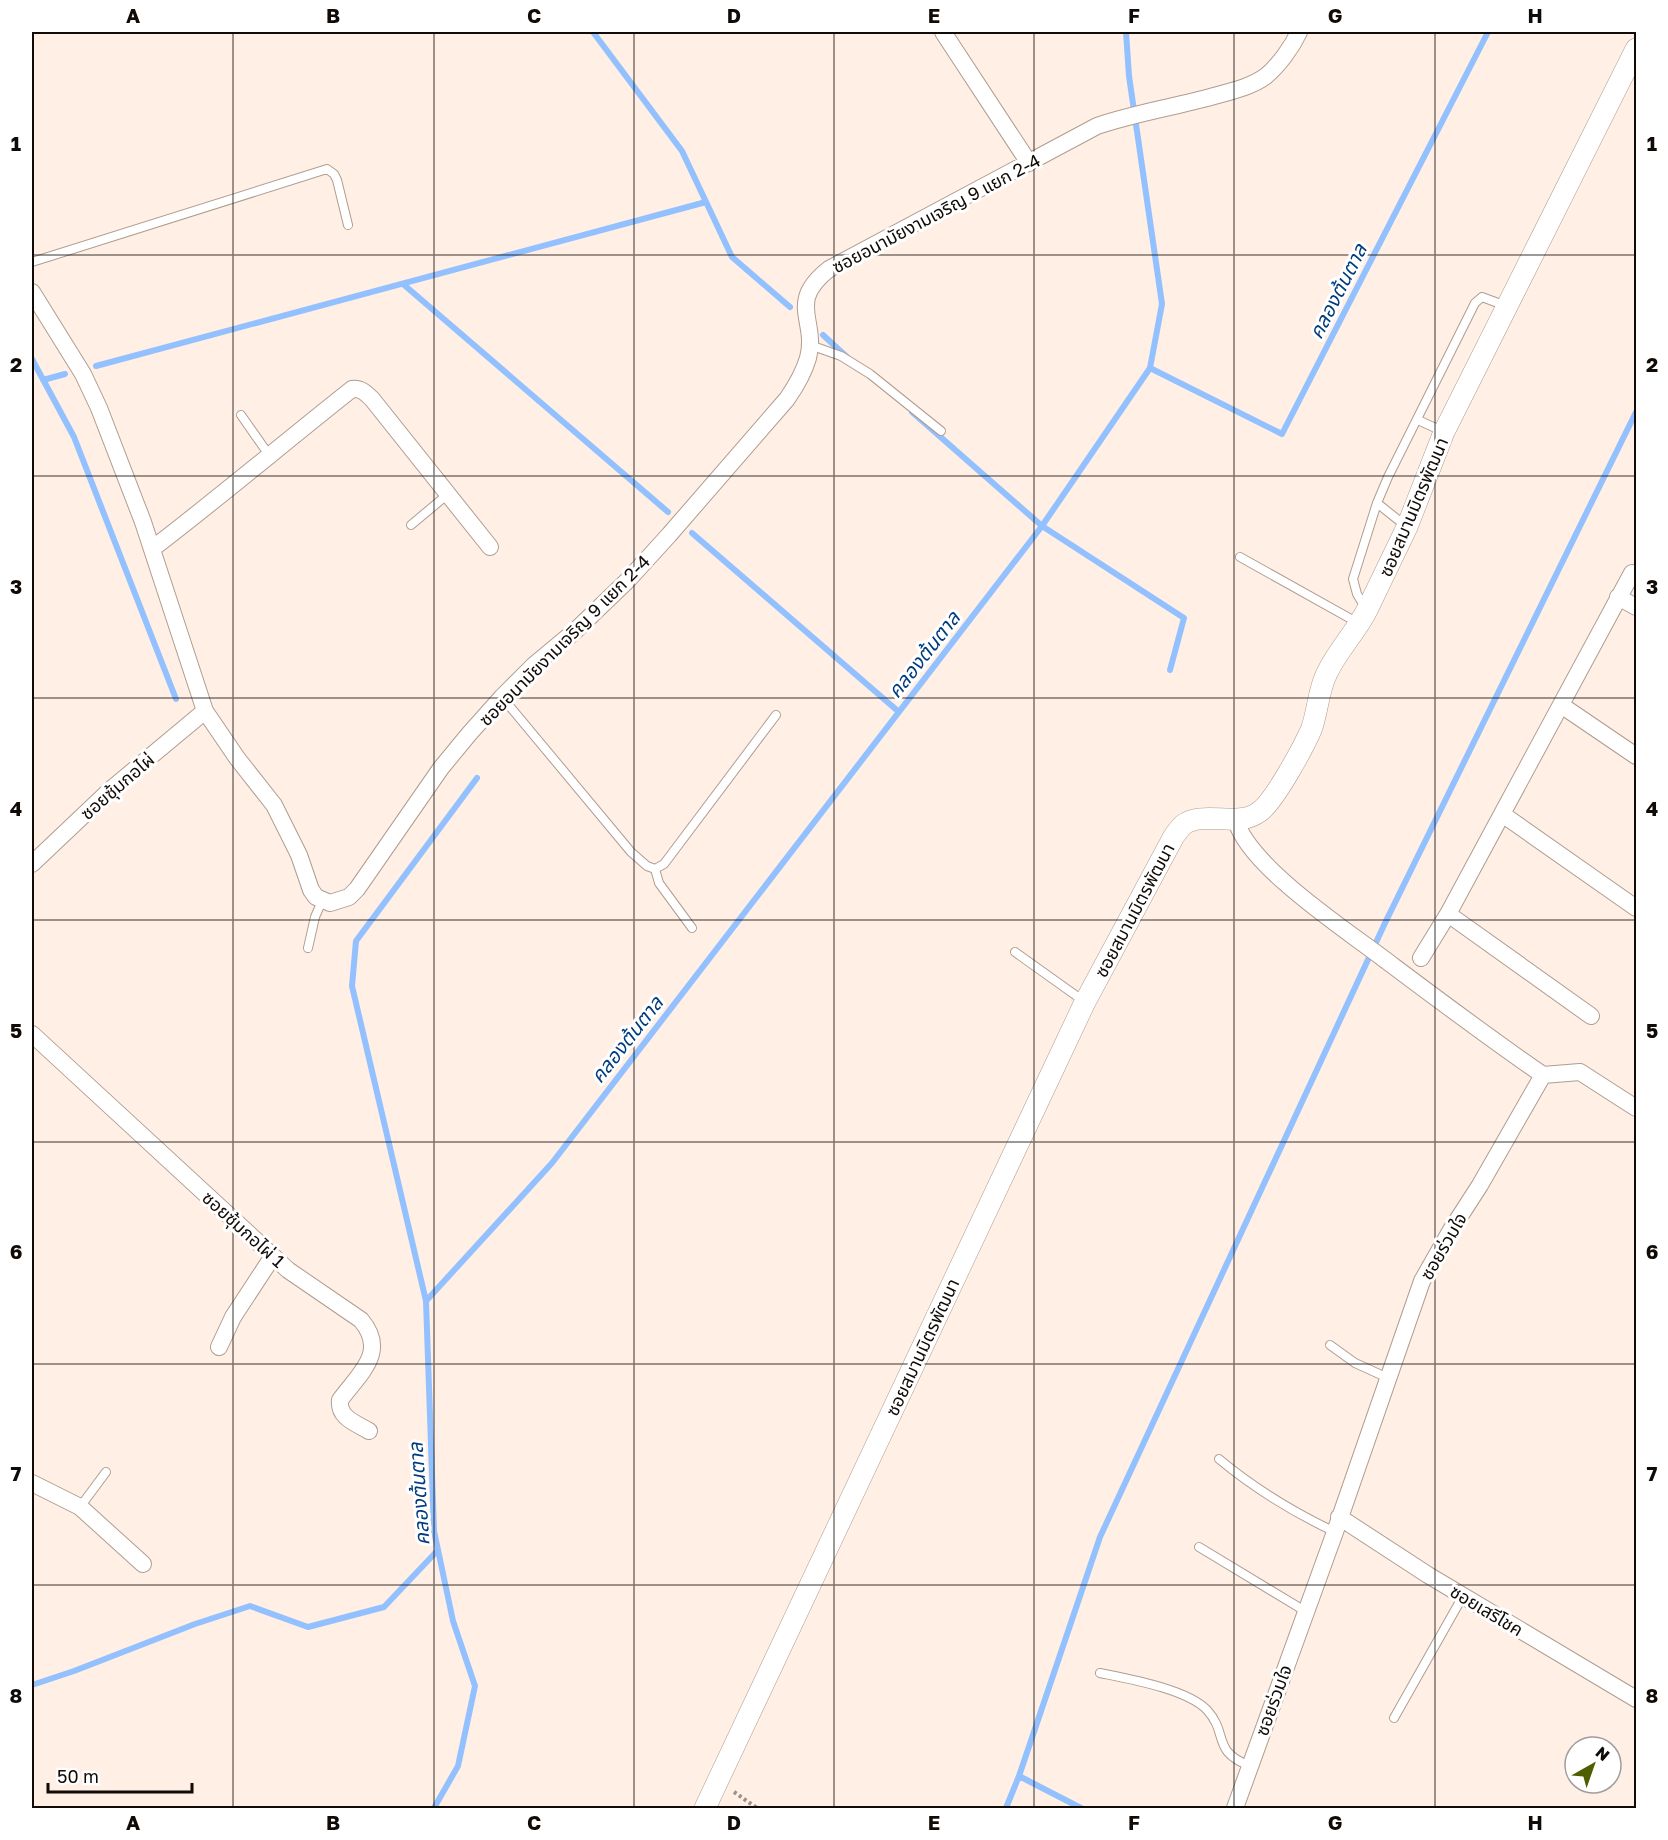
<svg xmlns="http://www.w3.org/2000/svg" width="1668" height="1840" viewBox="0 0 1668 1840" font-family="'Golos Text','Noto Sans Thai',sans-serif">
	<rect width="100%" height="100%" fill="#ffefe4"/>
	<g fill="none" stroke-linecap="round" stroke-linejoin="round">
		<!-- stream -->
		<path stroke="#93c1ff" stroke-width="6" d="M 593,32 L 682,151 L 732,257 L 790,307
			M 1126,32 L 1129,76 L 1162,304 L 1150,368
			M 403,284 L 668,512
			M 823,335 L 847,357
			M 32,359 L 74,437 L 176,699
			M 96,366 L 706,202
			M 43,380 L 65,374
			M 912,412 L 1042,526 L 1184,618 L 1170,670
			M 692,533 L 899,712
			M 426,1301 L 352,986 L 356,941 L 477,778
			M 32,1685 L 74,1671 L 195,1624 L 250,1606 L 308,1627 L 384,1607 L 438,1550
			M 1019,1776 L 1081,1808
			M 434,1808 L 458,1766 L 475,1686 L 453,1621 L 434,1531 L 426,1301 L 552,1163 L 1042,526 L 1150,368 L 1282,434 L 1488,32
			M 1006,1808 L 1019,1776 L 1100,1537 L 1385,923 L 1636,412"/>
		<!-- service casing -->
		<g stroke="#af9d90" stroke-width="10">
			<path id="service" d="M 32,262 L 327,169 L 334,174 L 337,180 L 348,225
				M 810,345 L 841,356 L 870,374 L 941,431
				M 241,415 L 269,455
				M 1418,420 L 1444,432
				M 1377,503 L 1407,527
				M 411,525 L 448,494
				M 1240,557 L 1360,624
				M 1366,609 L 1357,594 L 1353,579 L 1377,503 L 1388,477 L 1475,303 L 1482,297 L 1506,306
				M 502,697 L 631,852 L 647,866 L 655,869 L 664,864 L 776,715
				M 655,869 L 659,883 L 692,928
				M 308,948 L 315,917 L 322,901
				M 1015,952 L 1085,1002
				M 1330,1345 L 1355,1363 L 1388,1378
				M 1219,1459 C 1255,1489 1293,1512 1335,1532
				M 80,1507 L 106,1472
				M 1199,1547 L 1305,1611
				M 1100,1673 C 1129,1679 1187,1689 1207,1710 C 1229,1734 1211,1751 1250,1766
				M 1394,1718 L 1463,1596"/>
		</g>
		<!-- minor casing -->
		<g stroke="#af9d90" stroke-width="18">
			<path id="minor" d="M 943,32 L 1029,163
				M 32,292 L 83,374 L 99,408 L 143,522 L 205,711 L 237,758 L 274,805 L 299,855 L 311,890 L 316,897 L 330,903 L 349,897 L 357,889 L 441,768 L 469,734 L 502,697 L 533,666 L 575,631 L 628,580 L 669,535 L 787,399 C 796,386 804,372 808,358 C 818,320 786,303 829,269 L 1097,126 C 1135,113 1175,107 1214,96 C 1232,91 1251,87 1266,76 C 1279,65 1292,47 1299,32
				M 152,549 C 220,497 285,442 352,389 C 361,388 366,393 372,399 L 490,547
				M 1618,597 L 1636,607
				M 1561,705 L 1636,756
				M 1502,814 L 1636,908
				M 32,864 L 109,791 L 205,711
				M 1448,914 L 1591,1016
				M 1421,958 L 1448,914 L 1632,573
				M 32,1034 L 288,1270 L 361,1320 C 388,1352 360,1373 340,1400 C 338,1418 356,1423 369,1431
				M 1543,1075 L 1580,1072 L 1636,1108
				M 219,1347 L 233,1317 L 273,1256
				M 32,1483 L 80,1507 L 143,1564
				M 1339,1517 L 1428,1575 L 1636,1699
				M 1235,1808 L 1335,1532 L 1422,1281 L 1451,1230 L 1480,1185 L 1543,1075 C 1489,1038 1436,998 1384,959 C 1346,930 1247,865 1236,820"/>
		</g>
		<!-- tertiary casing -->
		<g stroke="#af9d90" stroke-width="22">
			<path id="tertiary" d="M 705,1808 L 1085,1002 L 1174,836 C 1177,832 1180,828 1183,825 C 1203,810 1238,828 1259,812 C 1274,802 1303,748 1311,730 C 1318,712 1318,690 1327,673 C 1337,651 1356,632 1367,610 L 1407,527 L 1444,432 L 1636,49"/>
		</g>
		<!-- path -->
		<path stroke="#9d9189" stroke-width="4" stroke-dasharray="3 3" stroke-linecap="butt" d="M 734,1792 L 757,1808"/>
		<!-- service -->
		<use href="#service" stroke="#fff" stroke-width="8"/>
		<!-- minor -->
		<use href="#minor" stroke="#fff" stroke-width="16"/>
		<!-- tertiary -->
		<use href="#tertiary" stroke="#fff" stroke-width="21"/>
	</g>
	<!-- grid -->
	<path fill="none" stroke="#110b07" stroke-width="1.5" stroke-opacity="0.55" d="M 233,32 L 233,1808M 434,32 L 434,1808M 634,32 L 634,1808M 834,32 L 834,1808M 1034,32 L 1034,1808M 1234,32 L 1234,1808M 1435,32 L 1435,1808M 32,255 L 1636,255M 32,476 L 1636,476M 32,698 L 1636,698M 32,920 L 1636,920M 32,1142 L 1636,1142M 32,1364 L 1636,1364M 32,1585 L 1636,1585"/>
	<g text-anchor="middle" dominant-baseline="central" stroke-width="6" stroke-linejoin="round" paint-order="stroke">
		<!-- street labels -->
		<g font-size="18" fill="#110b07" stroke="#fff">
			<text transform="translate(936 213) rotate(-28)">ซอยอนามัยงามเจริญ 9 แยก 2-4</text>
			<text transform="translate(1413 507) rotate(-67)">ซอยสมานมิตรพัฒนา</text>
			<text transform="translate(564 640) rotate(-45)">ซอยอนามัยงามเจริญ 9 แยก 2-4</text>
			<text transform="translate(117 786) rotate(-41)">ซอยซุ้มกอไผ่</text>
			<text transform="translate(1134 910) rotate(-62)">ซอยสมานมิตรพัฒนา</text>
			<text transform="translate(244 1229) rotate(42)">ซอยซุ้มกอไผ่ 1</text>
			<text transform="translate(1443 1246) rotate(-60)">ซอยร่วมใจ</text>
			<text transform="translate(922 1347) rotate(-65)">ซอยสมานมิตรพัฒนา</text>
			<text transform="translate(1487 1610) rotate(31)">ซอยเสรีโชค</text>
			<text transform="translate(1273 1700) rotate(-70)">ซอยร่วมใจ</text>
		</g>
		<!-- water labels -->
		<g font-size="20" font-style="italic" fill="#003c7e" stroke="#fff">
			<text transform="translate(1337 291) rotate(-63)">คลองต้นตาล</text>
			<text transform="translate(923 654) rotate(-52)">คลองต้นตาล</text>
			<text transform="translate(626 1039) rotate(-52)">คลองต้นตาล</text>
			<text transform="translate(418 1494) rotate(-94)">คลองต้นตาล</text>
		</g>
	</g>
	<!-- border -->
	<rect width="1668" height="1840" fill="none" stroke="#ffffff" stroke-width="66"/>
	<!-- north arrow -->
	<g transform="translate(1593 1765) rotate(40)"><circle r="28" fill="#ffffff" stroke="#a09d9c" stroke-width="1.5"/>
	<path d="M0-4.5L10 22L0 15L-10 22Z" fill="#505e00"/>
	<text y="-9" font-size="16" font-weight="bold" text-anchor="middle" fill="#110b07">N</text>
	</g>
	<!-- scale -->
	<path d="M48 1783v9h144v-9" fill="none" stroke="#110b07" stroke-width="3"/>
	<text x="57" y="1783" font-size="18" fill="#110b07" stroke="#ffffff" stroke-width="4.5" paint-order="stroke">50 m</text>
	<rect x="33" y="33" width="1602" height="1774" fill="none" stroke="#110b07" stroke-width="2"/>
	<g font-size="20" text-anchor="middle" font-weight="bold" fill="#110b07">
		<text x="133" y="23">A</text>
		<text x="333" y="23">B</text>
		<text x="534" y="23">C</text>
		<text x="734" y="23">D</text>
		<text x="934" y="23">E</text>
		<text x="1134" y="23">F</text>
		<text x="1335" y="23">G</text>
		<text x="1535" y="23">H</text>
		<text x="16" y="151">1</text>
		<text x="1652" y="151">1</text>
		<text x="16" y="372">2</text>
		<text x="1652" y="372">2</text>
		<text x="16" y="594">3</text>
		<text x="1652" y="594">3</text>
		<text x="16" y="816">4</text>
		<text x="1652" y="816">4</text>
		<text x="16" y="1038">5</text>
		<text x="1652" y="1038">5</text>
		<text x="16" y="1259">6</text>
		<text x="1652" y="1259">6</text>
		<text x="16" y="1481">7</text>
		<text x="1652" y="1481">7</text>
		<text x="16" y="1703">8</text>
		<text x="1652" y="1703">8</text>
		<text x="133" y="1830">A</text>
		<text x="333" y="1830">B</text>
		<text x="534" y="1830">C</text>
		<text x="734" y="1830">D</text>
		<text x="934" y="1830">E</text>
		<text x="1134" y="1830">F</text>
		<text x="1335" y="1830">G</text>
		<text x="1535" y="1830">H</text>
	</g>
</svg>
